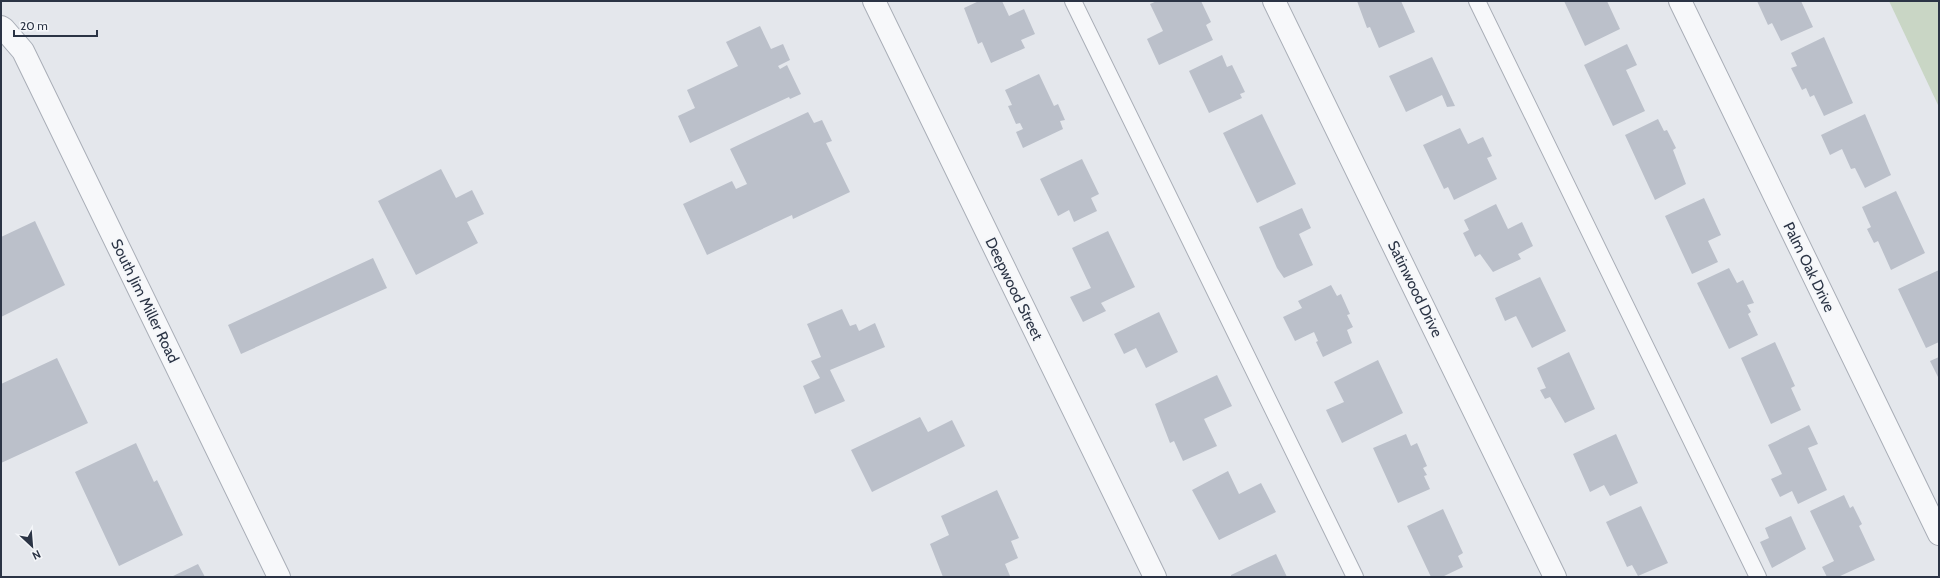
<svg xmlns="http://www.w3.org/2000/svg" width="1940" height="578" viewBox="0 0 1940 578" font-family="Cabin,sans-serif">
	<rect width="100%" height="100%" fill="#e4e7ec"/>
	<!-- green -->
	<path fill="#c9d6c5" d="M 1889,1 L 1939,1 L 1939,107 Z"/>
	<!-- building -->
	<path fill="#bbc0ca" d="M 979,1 L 1002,1 L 1009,16 L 1024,9 L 1035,34 L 1021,40 L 1025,48 L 991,63 L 982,42 L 978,44 L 964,8 Z
		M 1157,1 L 1201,1 L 1211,22 L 1206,25 L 1213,40 L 1159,65 L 1147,39 L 1163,31 L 1150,4 Z
		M 1357,1 L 1401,1 L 1415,32 L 1379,48 L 1370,27 L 1367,28 Z
		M 1564,1 L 1607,1 L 1620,29 L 1585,46 Z
		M 1757,1 L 1801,1 L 1813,27 L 1781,41 L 1772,23 L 1768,25 Z
		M 760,26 L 771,49 L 783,44 L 790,60 L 778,66 L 780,69 L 787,65 L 801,94 L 790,99 L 789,97 L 690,143 L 678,116 L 695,108 L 687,90 L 738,66 L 726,42 Z
		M 1824,37 L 1853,103 L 1824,116 L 1814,95 L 1810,97 L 1806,88 L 1802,90 L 1791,68 L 1797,66 L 1791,53 Z
		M 1627,44 L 1637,65 L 1626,70 L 1645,111 L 1613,126 L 1584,65 Z
		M 1222,55 L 1227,67 L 1232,65 L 1245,92 L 1240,94 L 1242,98 L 1209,113 L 1189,71 Z
		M 1432,57 L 1455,106 L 1447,107 L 1442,95 L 1406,112 L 1389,76 Z
		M 1039,74 L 1054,106 L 1058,104 L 1065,120 L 1060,121 L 1063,129 L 1023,148 L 1016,132 L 1023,129 L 1020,123 L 1016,124 L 1008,106 L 1012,105 L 1005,90 Z
		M 808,112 L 814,123 L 822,120 L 832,141 L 826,143 L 850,192 L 793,219 L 792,215 L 707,255 L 683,204 L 732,181 L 736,189 L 747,184 L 730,149 Z
		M 1262,114 L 1296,184 L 1257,203 L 1223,133 Z
		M 1865,114 L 1891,175 L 1865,188 L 1855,168 L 1851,169 L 1842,149 L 1830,155 L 1821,135 Z
		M 1658,119 L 1664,131 L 1667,130 L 1676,148 L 1673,150 L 1686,184 L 1655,200 L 1625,135 Z
		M 1460,128 L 1468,144 L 1483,137 L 1492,156 L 1487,158 L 1497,179 L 1454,200 L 1448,187 L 1444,189 L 1423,145 Z
		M 1082,159 L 1099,194 L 1091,198 L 1097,211 L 1074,222 L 1069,210 L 1058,216 L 1040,179 Z
		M 441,169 L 456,198 L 472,190 L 484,214 L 467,222 L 478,243 L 416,275 L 378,201 Z
		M 1896,191 L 1925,253 L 1891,270 L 1878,241 L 1874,243 L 1867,229 L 1871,227 L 1862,207 Z
		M 1704,198 L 1721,235 L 1708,241 L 1718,262 L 1692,274 L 1665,216 Z
		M 1496,204 L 1508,229 L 1522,222 L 1533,246 L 1518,254 L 1521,259 L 1493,272 L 1480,254 L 1475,257 L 1463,233 L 1469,230 L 1464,220 Z
		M 1302,208 L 1311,228 L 1299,234 L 1313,265 L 1284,278 L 1277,268 L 1259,227 Z
		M 35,221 L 65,285 L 1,317 L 1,237 Z
		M 1108,231 L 1135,287 L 1101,303 L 1106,311 L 1083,322 L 1070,297 L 1091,288 L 1072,248 Z
		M 373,258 L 387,288 L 241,354 L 228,325 Z
		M 1729,268 L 1737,283 L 1743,280 L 1754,303 L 1747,305 L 1751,312 L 1748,314 L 1758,335 L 1729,349 L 1697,283 Z
		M 1939,270 L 1939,342 L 1926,348 L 1898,289 Z
		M 1540,277 L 1566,331 L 1532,348 L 1516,316 L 1505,321 L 1495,298 Z
		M 1331,285 L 1337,296 L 1341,294 L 1350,314 L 1347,315 L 1353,327 L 1347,330 L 1352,343 L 1323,357 L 1316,342 L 1318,341 L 1314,332 L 1295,341 L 1283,317 L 1302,308 L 1298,301 Z
		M 842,309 L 850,326 L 856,324 L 859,331 L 875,323 L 885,347 L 830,370 L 845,401 L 815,414 L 803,386 L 820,378 L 811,361 L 821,357 L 807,324 Z
		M 1159,312 L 1178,352 L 1146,368 L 1136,348 L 1124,354 L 1114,334 Z
		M 1775,342 L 1795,386 L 1791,388 L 1801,410 L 1771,424 L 1741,358 Z
		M 1569,352 L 1595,409 L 1565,423 L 1550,397 L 1545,399 L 1540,390 L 1546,388 L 1537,368 Z
		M 1939,357 L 1939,379 L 1930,361 Z
		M 57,358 L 88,423 L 1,463 L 1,384 Z
		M 1378,360 L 1403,413 L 1342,443 L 1326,410 L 1344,402 L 1334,382 Z
		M 1217,375 L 1232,406 L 1204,419 L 1217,446 L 1183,461 L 1174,441 L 1170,443 L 1155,404 Z
		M 920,417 L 928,432 L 952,420 L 965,446 L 872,492 L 851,450 Z
		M 1809,425 L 1818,444 L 1808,448 L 1827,490 L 1798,504 L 1792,491 L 1780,497 L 1771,479 L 1782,474 L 1768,445 Z
		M 1406,434 L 1411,446 L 1417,443 L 1427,466 L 1423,468 L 1427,475 L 1424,476 L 1430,489 L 1398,503 L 1373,448 Z
		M 1616,434 L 1638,483 L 1610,496 L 1604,485 L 1590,492 L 1573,454 Z
		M 136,443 L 154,482 L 157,480 L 183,535 L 119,566 L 75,472 Z
		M 1228,471 L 1239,494 L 1261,483 L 1276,512 L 1219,540 L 1192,490 Z
		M 997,490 L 1019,538 L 1011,541 L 1018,558 L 1005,564 L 1010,576 L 943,577 L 930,544 L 949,535 L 941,516 Z
		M 1844,495 L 1850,508 L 1853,506 L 1862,524 L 1859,526 L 1875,560 L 1838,577 L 1827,577 L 1822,567 L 1834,561 L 1810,511 Z
		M 1641,506 L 1668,563 L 1638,576 L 1632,565 L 1627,567 L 1606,522 Z
		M 1443,509 L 1463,553 L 1458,556 L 1463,567 L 1442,577 L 1431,577 L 1407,526 Z
		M 1791,516 L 1806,549 L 1772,568 L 1760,542 L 1769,538 L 1765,528 Z
		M 1276,554 L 1287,577 L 1231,577 L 1231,575 Z
		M 198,564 L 205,577 L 171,577 Z"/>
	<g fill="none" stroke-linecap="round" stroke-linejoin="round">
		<!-- service casing -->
		<g stroke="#a9aeb7" stroke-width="18">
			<path id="service" d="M 1073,1 L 1355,577
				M 1477,1 L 1758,577"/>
		</g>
		<!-- minor casing -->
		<g stroke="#a9aeb7" stroke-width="24">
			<path id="minor" d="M 874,1 L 1155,577
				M 1274,1 L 1555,577
				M 1680,1 L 1939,534
				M 1,27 L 4,29 L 23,51 L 279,577"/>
		</g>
		<!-- service -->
		<use href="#service" stroke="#f7f8fa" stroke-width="16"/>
		<!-- minor -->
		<use href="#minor" stroke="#f7f8fa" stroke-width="22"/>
	</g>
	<g text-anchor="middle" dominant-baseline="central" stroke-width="3" stroke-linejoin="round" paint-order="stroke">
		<!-- street labels -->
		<g font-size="15" fill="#2b3445" stroke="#f4f6f9">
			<text transform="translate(1809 267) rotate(64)">Palm Oak Drive</text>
			<text transform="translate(1014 289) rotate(64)">Deepwood Street</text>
			<text transform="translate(1415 289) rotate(64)">Satinwood Drive</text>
			<text transform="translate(145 301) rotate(64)">South Jim Miller Road</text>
		</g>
	</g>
	<!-- border -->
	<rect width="1940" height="578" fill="none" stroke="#2b3445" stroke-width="4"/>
	<!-- north arrow -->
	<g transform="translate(32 546) rotate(154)" stroke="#f4f6f9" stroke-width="3" paint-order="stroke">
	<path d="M0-3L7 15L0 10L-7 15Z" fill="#2b3445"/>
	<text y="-6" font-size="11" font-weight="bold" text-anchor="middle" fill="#2b3445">N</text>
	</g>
	<!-- scale -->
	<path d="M14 30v6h83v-6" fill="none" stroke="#2b3445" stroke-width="2"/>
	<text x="20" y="30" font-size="12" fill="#2b3445" stroke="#f4f6f9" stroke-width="3" paint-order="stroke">20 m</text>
</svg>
